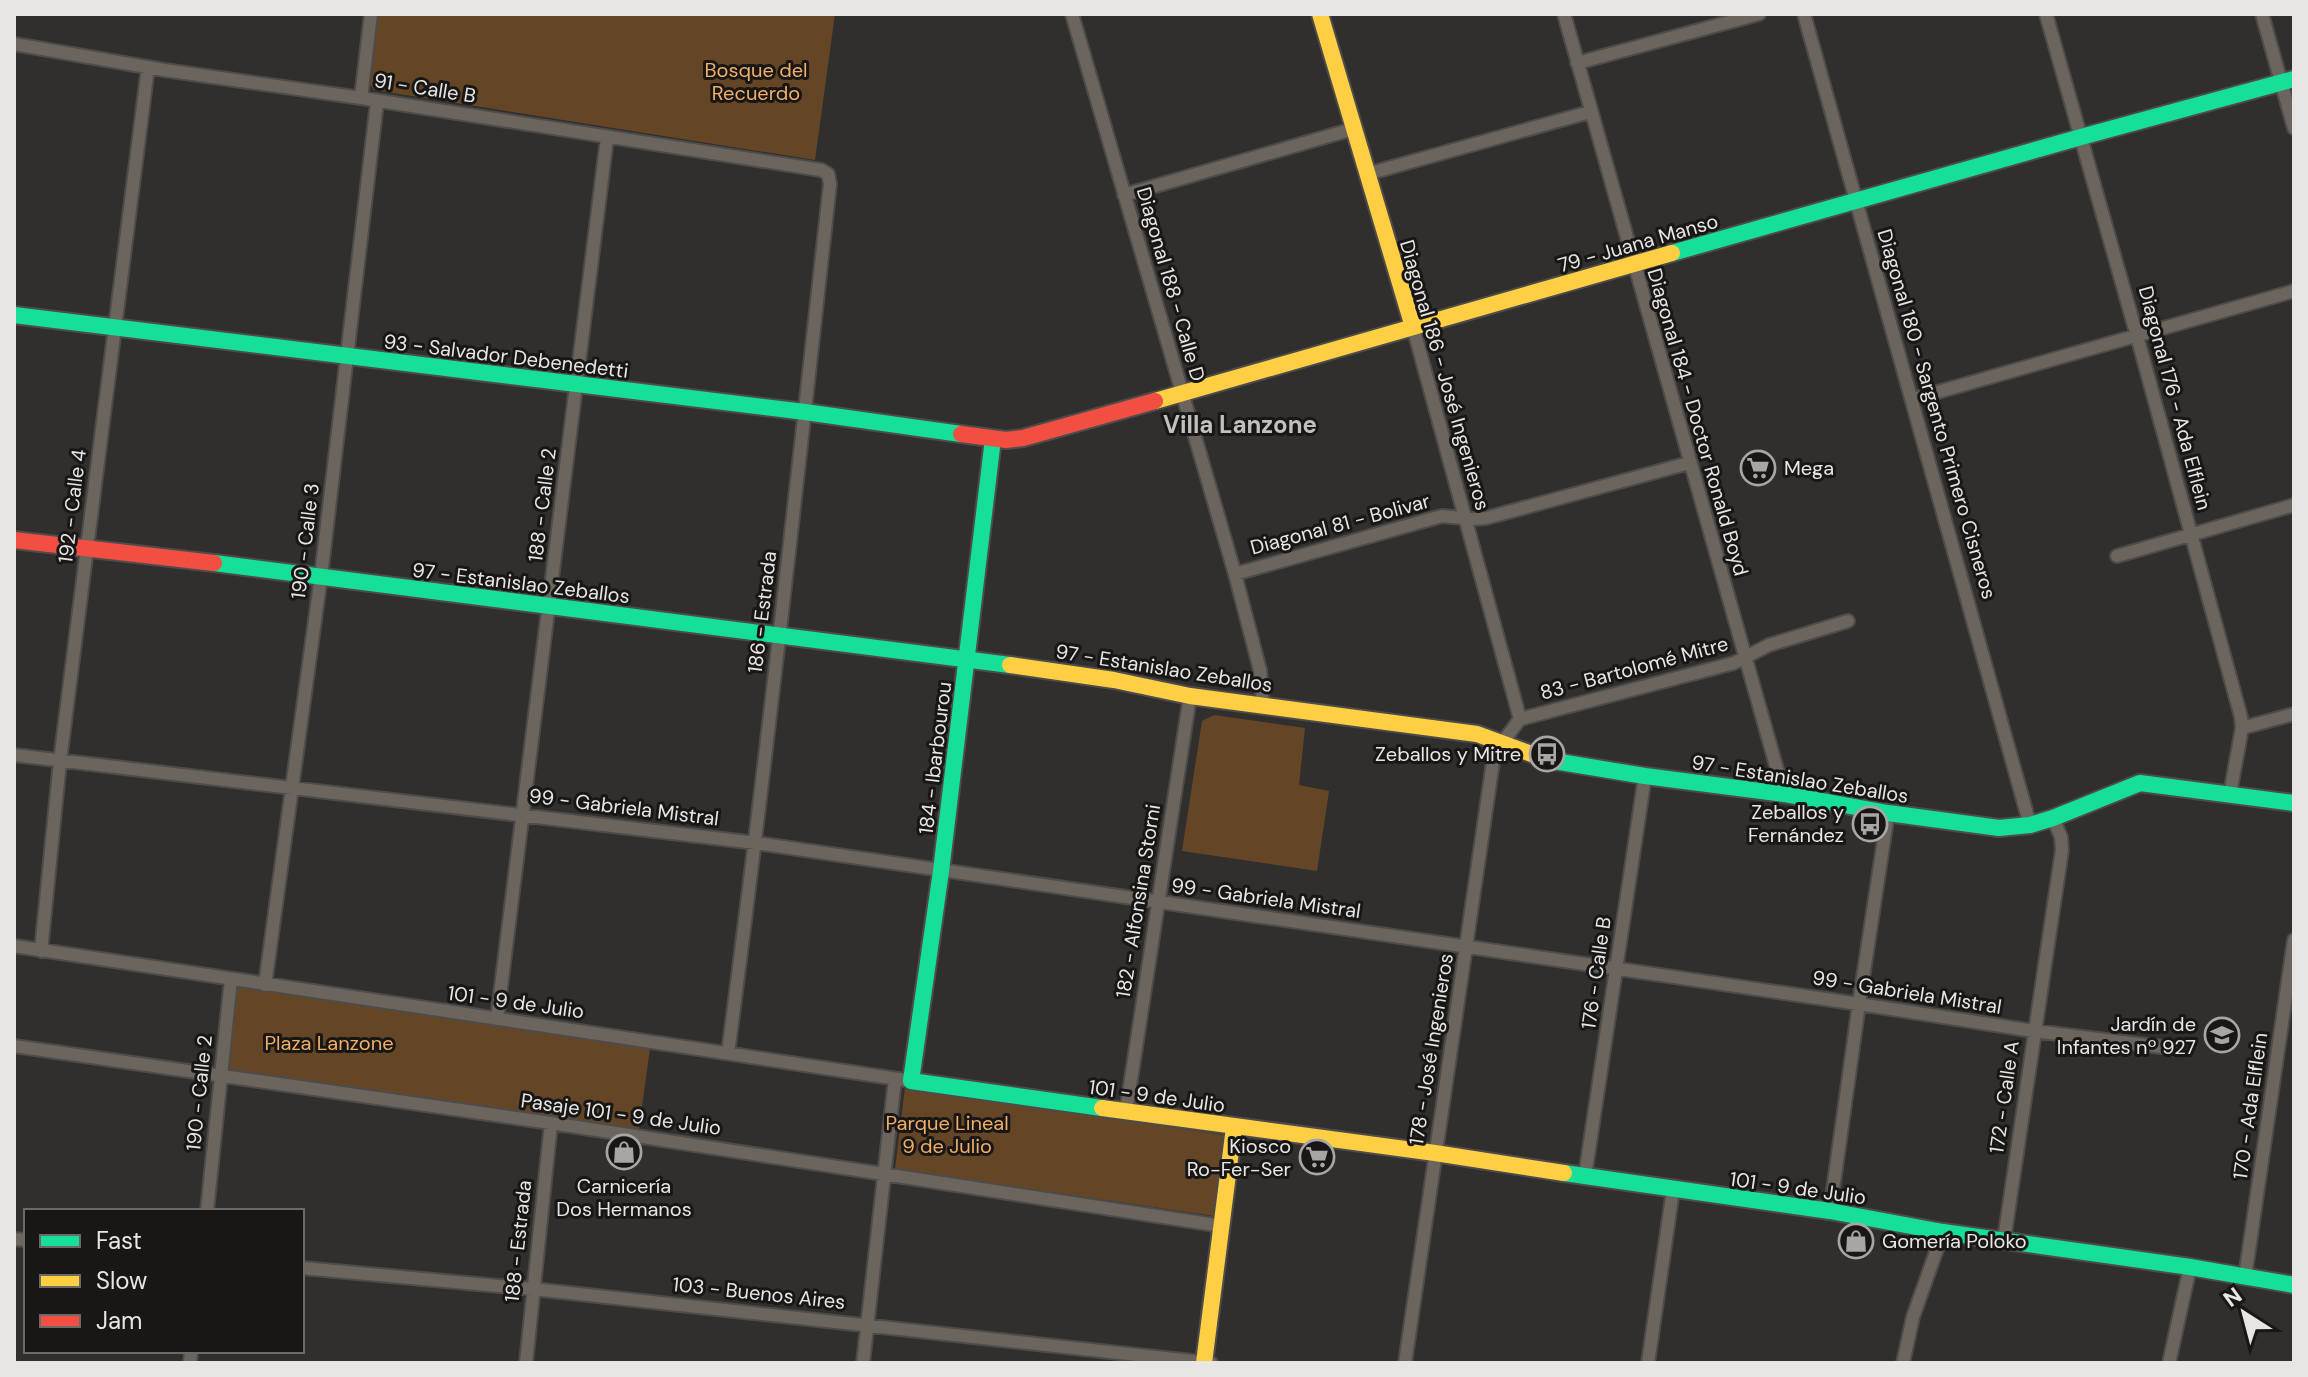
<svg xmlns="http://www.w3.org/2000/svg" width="2308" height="1377" viewBox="0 0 2308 1377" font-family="'DM Sans',sans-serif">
	<rect width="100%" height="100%" fill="#302f2e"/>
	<!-- green -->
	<path fill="#644627" d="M 378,14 L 835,14 L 815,160 L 374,90 L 369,83 Z
		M 1214,715 L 1305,728 L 1299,785 L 1329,791 L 1317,871 L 1182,851 L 1202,721 Z
		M 231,979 L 651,1041 L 638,1136 L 220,1076 Z
		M 905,1087 L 1223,1135 L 1214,1216 L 895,1169 Z"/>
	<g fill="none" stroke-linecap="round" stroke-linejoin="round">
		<!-- street casing -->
		<g stroke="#4d4c4b" stroke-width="16">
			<path id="street" d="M 1072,14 L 1235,574 L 1260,670 L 1263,704
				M 1564,14 L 1784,794
				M 1804,14 L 2030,825
				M 2046,14 L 2137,336 L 2241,717 L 2242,728 L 2230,794
				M 2262,14 L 2294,128
				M 14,44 L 164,70 L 361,98 L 821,170 L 828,174 L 830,184 C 798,474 766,764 728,1053
				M 1577,63 L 1759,14
				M 361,98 L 371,14
				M 1367,174 L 1590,112
				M 1124,195 L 1353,129
				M 1413,327 L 1520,719
				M 1913,399 L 2294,291
				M 2117,556 L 2294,505
				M 1235,574 L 1442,516 L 1474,519 L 1486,518 L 1689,463
				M 1520,719 L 1734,663 L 1769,645 L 1848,621
				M 2242,728 L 2294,714
				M 14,755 L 756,843 L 1859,1004 L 2034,1031 L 2178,1049
				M 14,946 L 911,1081
				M 41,951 L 60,761 L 148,67
				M 265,985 L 321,576 L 377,102
				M 497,1019 L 607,138
				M 14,1046 L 551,1123 L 1222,1226
				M 1126,1112 L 1190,696
				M 1585,1176 L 1645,776
				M 207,1211 L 231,979
				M 1830,1211 L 1859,1004 L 1888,813
				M 14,1239 L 26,1240
				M 2004,1240 L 2062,850 L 2061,837 L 2053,818
				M 302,1268 L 533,1289 L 1211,1363
				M 2245,1277 L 2294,940
				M 190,1363 L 191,1351
				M 526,1363 L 551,1123
				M 863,1363 L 895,1079
				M 1405,1363 L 1493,762 L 1502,743 L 1520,719
				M 1648,1363 L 1673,1190
				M 1903,1363 L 1913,1317 L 1943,1232
				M 2169,1363 L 2190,1267"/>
		</g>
		<!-- fast casing -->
		<g stroke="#4d4c4b" stroke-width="20">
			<path id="fast" d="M 1672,253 L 2081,137 L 2294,79
				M 14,315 L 805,412 L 961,434
				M 993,439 L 941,871 L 911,1081 L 1102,1108
				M 214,563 L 1010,665
				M 1548,760 L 1645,776 L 1784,794 L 1888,813 L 1999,828 L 2030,825 L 2053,818 L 2140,783 L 2294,803
				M 1564,1173 L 1830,1211 L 1943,1232 L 2190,1267 L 2294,1285"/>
		</g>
		<!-- slow casing -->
		<g stroke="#4d4c4b" stroke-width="20">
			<path id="slow" d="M 1320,14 L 1413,327
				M 1155,401 L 1672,253
				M 1010,665 L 1114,680 L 1190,696 L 1477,734 L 1548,760
				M 1102,1108 L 1435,1153 L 1564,1173
				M 1204,1363 L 1234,1127"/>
		</g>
		<!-- jam casing -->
		<g stroke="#4d4c4b" stroke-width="20">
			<path id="jam" d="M 961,434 L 1006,440 L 1023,438 L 1155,401
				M 14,540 L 214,563"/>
		</g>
		<!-- street -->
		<use href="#street" stroke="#6c655e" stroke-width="12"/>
		<!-- fast -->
		<use href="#fast" stroke="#16e098" stroke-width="16"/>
		<!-- slow -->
		<use href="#slow" stroke="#ffcf43" stroke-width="16"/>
		<!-- jam -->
		<use href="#jam" stroke="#f24e42" stroke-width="16"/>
	</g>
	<!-- icons -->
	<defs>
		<g id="supermarket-ring" transform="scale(1.8)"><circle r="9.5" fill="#181716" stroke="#a8a6a5" stroke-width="1.5"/><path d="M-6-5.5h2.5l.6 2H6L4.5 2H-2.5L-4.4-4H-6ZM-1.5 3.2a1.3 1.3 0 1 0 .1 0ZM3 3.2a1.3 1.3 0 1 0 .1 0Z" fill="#a8a6a5"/></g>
		<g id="bus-ring" transform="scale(1.8)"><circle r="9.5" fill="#181716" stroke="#a8a6a5" stroke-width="1.5"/><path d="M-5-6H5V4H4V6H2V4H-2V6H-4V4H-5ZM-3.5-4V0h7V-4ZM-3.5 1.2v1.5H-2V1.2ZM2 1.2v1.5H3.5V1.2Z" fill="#a8a6a5"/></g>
		<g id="school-ring" transform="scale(1.8)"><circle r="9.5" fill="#181716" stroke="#a8a6a5" stroke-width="1.5"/><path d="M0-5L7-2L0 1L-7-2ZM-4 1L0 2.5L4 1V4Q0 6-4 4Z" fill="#a8a6a5"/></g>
		<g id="shop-ring" transform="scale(1.8)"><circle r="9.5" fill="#181716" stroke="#a8a6a5" stroke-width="1.5"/><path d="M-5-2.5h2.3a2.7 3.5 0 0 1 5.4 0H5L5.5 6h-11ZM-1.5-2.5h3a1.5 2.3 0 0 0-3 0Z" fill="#a8a6a5"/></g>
	</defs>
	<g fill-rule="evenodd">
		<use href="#supermarket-ring" x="1758" y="468"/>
		<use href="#bus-ring" x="1547" y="754"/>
		<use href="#bus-ring" x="1870" y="824"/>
		<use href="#school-ring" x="2222" y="1035"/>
		<use href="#shop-ring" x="624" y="1152"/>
		<use href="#supermarket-ring" x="1317" y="1157"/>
		<use href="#shop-ring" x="1856" y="1241"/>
	</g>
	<g text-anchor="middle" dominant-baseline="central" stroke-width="6" stroke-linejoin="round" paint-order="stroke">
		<!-- park labels -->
		<g font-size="20" fill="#f2ae67" stroke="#181716">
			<text x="756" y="70">Bosque del<tspan x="756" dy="23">Recuerdo</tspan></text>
			<text x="329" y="1043">Plaza Lanzone</text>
			<text x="947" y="1123">Parque Lineal<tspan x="947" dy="23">9 de Julio</tspan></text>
		</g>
		<!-- street labels -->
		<g font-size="20" fill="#e8e6e5" stroke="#181716">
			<text transform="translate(425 88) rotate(9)">91 - Calle B</text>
			<text transform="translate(1638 243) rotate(-16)">79 - Juana Manso</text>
			<text transform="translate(1171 284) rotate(74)">Diagonal 188 - Calle D</text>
			<text transform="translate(506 356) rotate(7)">93 - Salvador Debenedetti</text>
			<text transform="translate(1445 375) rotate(74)">Diagonal 186 - José Ingenieros</text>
			<text transform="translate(2175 398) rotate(75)">Diagonal 176 - Ada Elflein</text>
			<text transform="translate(1937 414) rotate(74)">Diagonal 180 - Sargento Primero Cisneros</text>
			<text transform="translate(1698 422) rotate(74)">Diagonal 184 - Doctor Ronald Boyd</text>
			<text transform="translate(542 505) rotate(-83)">188 - Calle 2</text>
			<text transform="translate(72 506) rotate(-83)">192 - Calle 4</text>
			<text transform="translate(1340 524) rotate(-15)">Diagonal 81 - Bolivar</text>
			<text transform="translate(305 541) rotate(-83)">190 - Calle 3</text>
			<text transform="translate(521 583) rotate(7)">97 - Estanislao Zeballos</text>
			<text transform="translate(762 612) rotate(-83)">186 - Estrada</text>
			<text transform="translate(1164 668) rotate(9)">97 - Estanislao Zeballos</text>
			<text transform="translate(1634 668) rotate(-15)">83 - Bartolomé Mitre</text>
			<text transform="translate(935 758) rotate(-83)">184 - Ibarbourou</text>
			<text transform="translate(1800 779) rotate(9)">97 - Estanislao Zeballos</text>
			<text transform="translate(624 807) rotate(7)">99 - Gabriela Mistral</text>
			<text transform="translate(1266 898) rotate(8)">99 - Gabriela Mistral</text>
			<text transform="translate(1138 901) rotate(-81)">182 - Alfonsina Storni</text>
			<text transform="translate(1596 973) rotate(-82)">176 - Calle B</text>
			<text transform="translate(1907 992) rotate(9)">99 - Gabriela Mistral</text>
			<text transform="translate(516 1002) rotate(8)">101 - 9 de Julio</text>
			<text transform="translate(1431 1049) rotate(-81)">178 - José Ingenieros</text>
			<text transform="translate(199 1093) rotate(-84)">190 - Calle 2</text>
			<text transform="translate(1157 1096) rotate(8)">101 - 9 de Julio</text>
			<text transform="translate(2004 1097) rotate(-82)">172 - Calle A</text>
			<text transform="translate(2250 1106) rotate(-82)">170 - Ada Elflein</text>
			<text transform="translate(621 1114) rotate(8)">Pasaje 101 - 9 de Julio</text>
			<text transform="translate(1798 1188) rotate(8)">101 - 9 de Julio</text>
			<text transform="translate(518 1241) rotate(-84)">188 - Estrada</text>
			<text transform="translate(759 1293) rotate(6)">103 - Buenos Aires</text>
		</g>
		<!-- poi labels -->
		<g font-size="20" fill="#e8e6e5" stroke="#181716" text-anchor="end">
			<text x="1784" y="468" text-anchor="start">Mega</text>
			<text x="1521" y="754">Zeballos y Mitre</text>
			<text x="1844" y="812">Zeballos y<tspan x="1844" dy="23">Fernández</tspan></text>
			<text x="2196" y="1024">Jardín de<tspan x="2196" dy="23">Infantes nº 927</tspan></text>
			<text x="1291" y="1146">Kiosco<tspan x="1291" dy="23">Ro-Fer-Ser</tspan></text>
			<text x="624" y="1186" text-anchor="middle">Carnicería<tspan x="624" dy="23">Dos Hermanos</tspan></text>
			<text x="1882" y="1241" text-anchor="start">Gomería Poloko</text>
		</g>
		<!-- quarter labels -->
		<g font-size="24" font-weight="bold" fill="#c2bfbc" stroke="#181716">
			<text x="1240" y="424">Villa Lanzone</text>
		</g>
	</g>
	<!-- border -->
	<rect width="2308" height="1377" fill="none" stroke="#e8e6e5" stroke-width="32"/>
	<!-- legend -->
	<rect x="24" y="1209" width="280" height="144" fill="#181716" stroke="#6b6a69" stroke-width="2"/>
	<rect x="40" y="1235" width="40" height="12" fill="#16e098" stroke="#6b6a69" stroke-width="2"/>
	<text x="96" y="1249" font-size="24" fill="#e8e6e5">Fast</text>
	<rect x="40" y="1275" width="40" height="12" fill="#ffcf43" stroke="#6b6a69" stroke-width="2"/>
	<text x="96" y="1289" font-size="24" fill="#e8e6e5">Slow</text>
	<rect x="40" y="1315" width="40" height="12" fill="#f24e42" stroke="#6b6a69" stroke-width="2"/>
	<text x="96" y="1329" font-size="24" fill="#e8e6e5">Jam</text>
	<!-- north arrow -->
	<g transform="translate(2244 1313) rotate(324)" stroke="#181716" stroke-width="6" paint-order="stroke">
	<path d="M0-6L14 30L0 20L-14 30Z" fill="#e8e6e5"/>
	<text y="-12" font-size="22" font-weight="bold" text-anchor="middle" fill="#e8e6e5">N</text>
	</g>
</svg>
